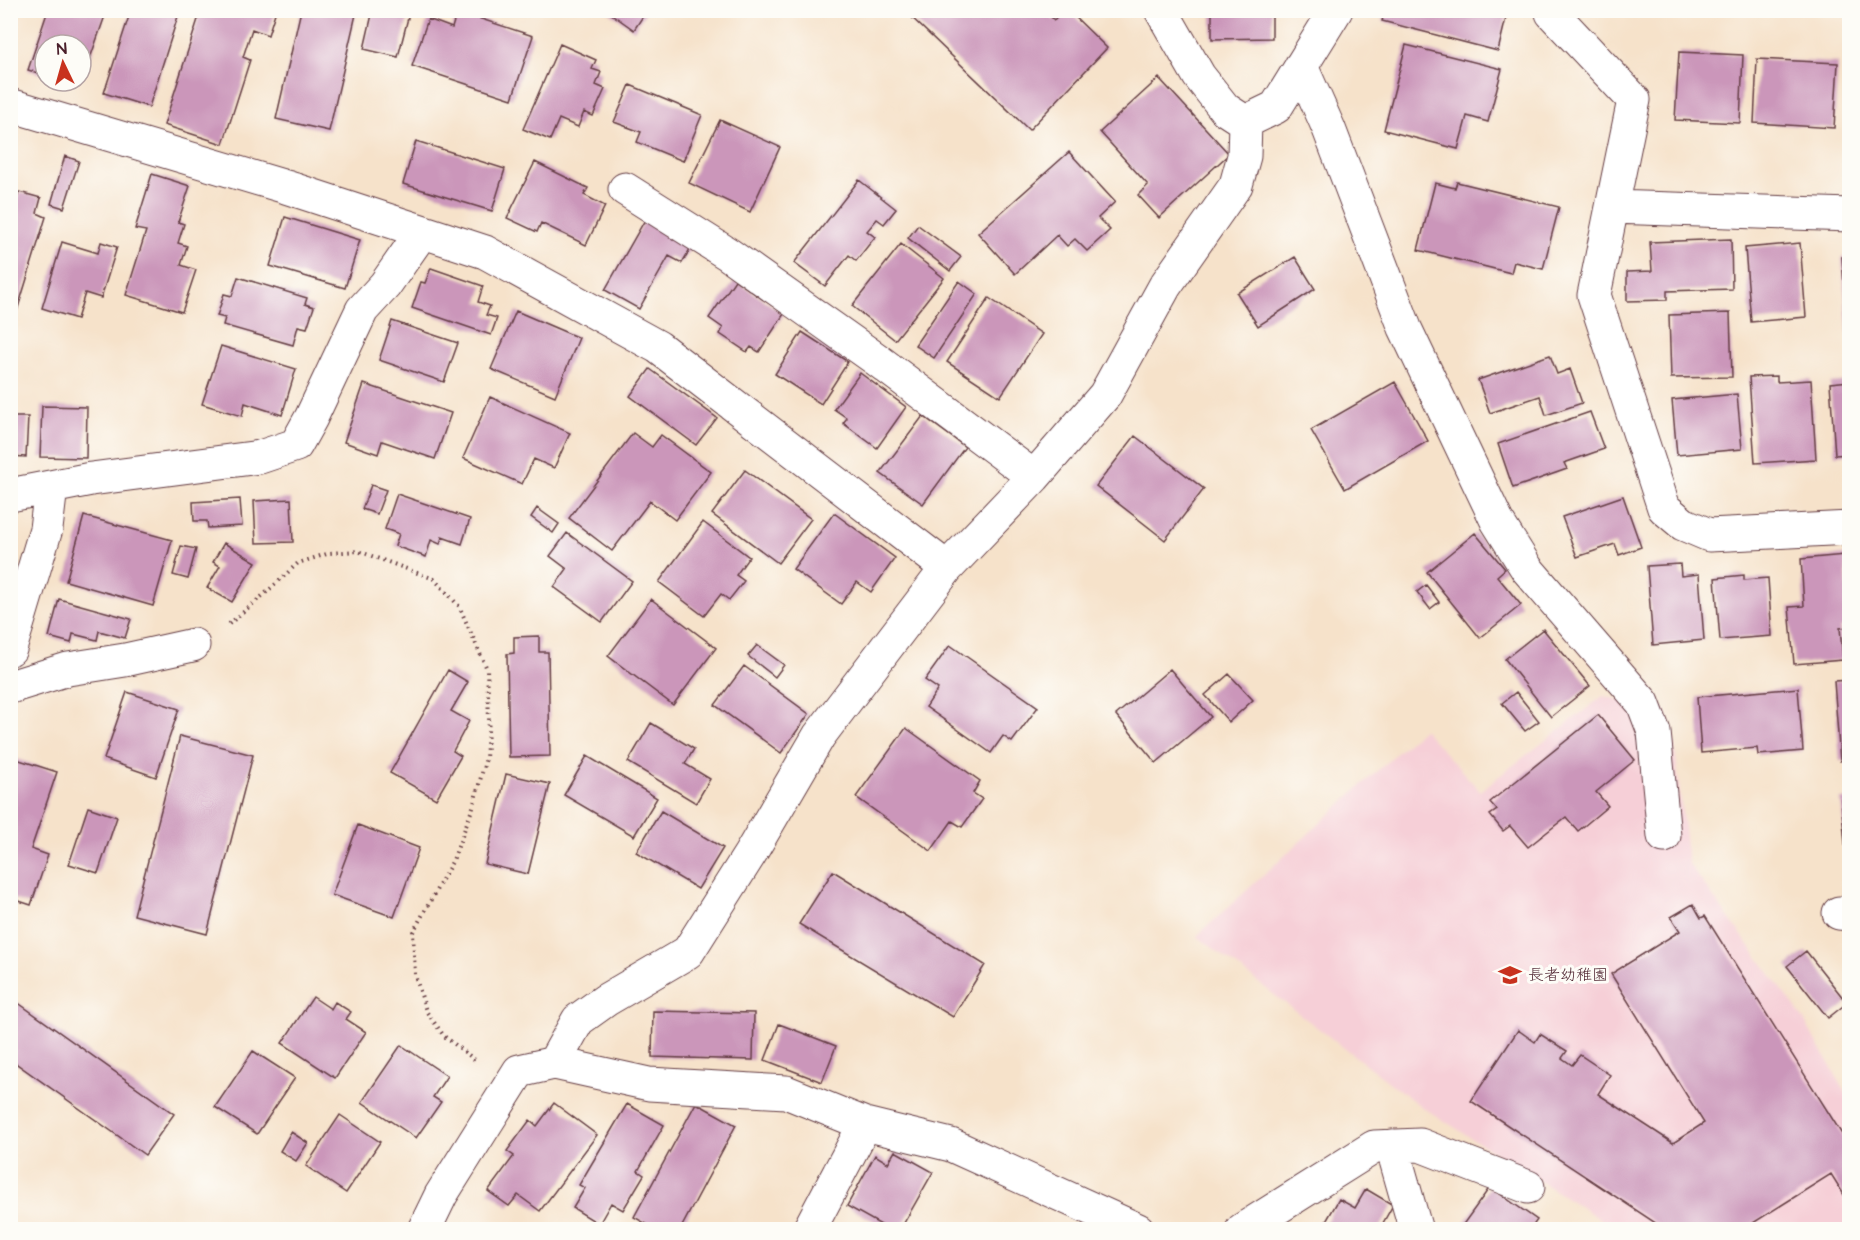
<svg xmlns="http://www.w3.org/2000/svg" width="1860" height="1240" viewBox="0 0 1860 1240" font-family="'Architects Daughter','Klee One',sans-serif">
	<rect width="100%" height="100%" fill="#fdfcf7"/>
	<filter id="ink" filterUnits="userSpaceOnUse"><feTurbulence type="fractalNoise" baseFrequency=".0167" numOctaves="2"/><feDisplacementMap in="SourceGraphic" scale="12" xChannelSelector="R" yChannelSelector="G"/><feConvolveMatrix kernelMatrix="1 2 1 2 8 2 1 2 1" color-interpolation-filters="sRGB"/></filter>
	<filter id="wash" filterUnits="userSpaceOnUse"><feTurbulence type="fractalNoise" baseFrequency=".008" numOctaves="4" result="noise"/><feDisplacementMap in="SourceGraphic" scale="24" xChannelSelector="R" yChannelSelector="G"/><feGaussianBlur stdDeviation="1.35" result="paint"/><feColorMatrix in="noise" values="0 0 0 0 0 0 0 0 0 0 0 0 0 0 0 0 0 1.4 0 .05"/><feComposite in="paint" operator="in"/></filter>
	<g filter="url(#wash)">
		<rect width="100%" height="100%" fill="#f6e2ca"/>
		<!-- built -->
		<path fill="#f6cfd7" d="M 1603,696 L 1666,711 L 1674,740 L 1688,863 L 1801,1015 L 1849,1098 L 1849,1229 L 1616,1229 L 1419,1105 L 1197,936 L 1423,729 L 1480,791 Z"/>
		<g id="blocks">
			<!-- building -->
			<path fill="#cb96ba" d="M 48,10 L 107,10 L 86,70 L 81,68 L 81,45 L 45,45 L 45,75 L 28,70 Z
				M 131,10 L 180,10 L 149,107 L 104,93 Z
				M 201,10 L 276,10 L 268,35 L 252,29 L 243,57 L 250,60 L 223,144 L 164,125 Z
				M 301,10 L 357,10 L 329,131 L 276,119 Z
				M 373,10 L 410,10 L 398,57 L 364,49 Z
				M 606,10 L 647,10 L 634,30 Z
				M 904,10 L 1044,10 L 1054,20 L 1063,10 L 1068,10 L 1107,48 L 1029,130 Z
				M 1212,10 L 1272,10 L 1272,38 L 1212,39 Z
				M 1385,10 L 1508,10 L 1498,51 L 1382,21 Z
				M 457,11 L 533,36 L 512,99 L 412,66 L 428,19 L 452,28 Z
				M 560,44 L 596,60 L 592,69 L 601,72 L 596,85 L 605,89 L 593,116 L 584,112 L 578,127 L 559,119 L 550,140 L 523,129 Z
				M 1406,45 L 1502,69 L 1488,122 L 1467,116 L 1458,149 L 1384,130 Z
				M 1679,52 L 1743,55 L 1740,123 L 1675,120 Z
				M 1757,59 L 1838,63 L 1834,128 L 1754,123 Z
				M 1159,78 L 1229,154 L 1159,218 L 1138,195 L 1148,185 L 1100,132 Z
				M 630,85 L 702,115 L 683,161 L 637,142 L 641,132 L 614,122 Z
				M 720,120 L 780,147 L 750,212 L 689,183 Z
				M 416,141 L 505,169 L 492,211 L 403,184 Z
				M 1069,152 L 1115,202 L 1098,218 L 1110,230 L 1087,251 L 1075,239 L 1067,246 L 1057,235 L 1015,274 L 978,233 Z
				M 65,156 L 79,161 L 64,208 L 51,204 Z
				M 535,162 L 588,188 L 584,195 L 605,206 L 586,245 L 541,223 L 537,232 L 507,218 Z
				M 152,174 L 190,186 L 178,222 L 184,224 L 178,243 L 187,246 L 181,265 L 196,270 L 182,312 L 126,295 L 146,231 L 135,229 Z
				M 859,180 L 896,209 L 884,224 L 877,219 L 867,231 L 875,237 L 856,261 L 849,255 L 825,286 L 794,263 Z
				M 1457,182 L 1559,207 L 1543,269 L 1514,262 L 1511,273 L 1418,250 L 1435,183 L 1455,188 Z
				M 19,192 L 41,198 L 37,213 L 46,217 L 13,324 L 10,323 L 10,206 L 14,207 Z
				M 285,217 L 360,240 L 345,288 L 270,266 Z
				M 646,218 L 693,244 L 682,263 L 669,256 L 639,309 L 605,290 Z
				M 918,225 L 961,257 L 950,271 L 908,238 Z
				M 1731,239 L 1732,289 L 1667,291 L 1667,300 L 1627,301 L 1627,272 L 1652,271 L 1650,242 Z
				M 62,242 L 98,253 L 101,242 L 117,247 L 101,298 L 85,293 L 77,319 L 42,308 Z
				M 1800,243 L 1806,317 L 1751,322 L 1745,248 Z
				M 901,244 L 944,278 L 895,340 L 852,306 Z
				M 1850,256 L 1850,337 L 1848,337 L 1842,257 Z
				M 1295,257 L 1315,289 L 1258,326 L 1237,293 Z
				M 431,268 L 483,286 L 478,302 L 490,306 L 486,315 L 497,318 L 491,335 L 412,308 L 421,282 L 425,283 Z
				M 238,277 L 307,298 L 305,304 L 314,307 L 307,328 L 298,326 L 293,345 L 223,325 L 225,318 L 217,316 L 224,294 L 232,296 Z
				M 735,280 L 784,314 L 759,352 L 751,347 L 747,352 L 720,334 L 723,328 L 709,318 Z
				M 959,281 L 977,294 L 934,358 L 915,345 Z
				M 989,298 L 1042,334 L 1000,397 L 947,362 Z
				M 516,311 L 579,338 L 555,396 L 491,369 Z
				M 1730,313 L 1732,377 L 1671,378 L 1669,315 Z
				M 392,321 L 458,343 L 444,382 L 379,360 Z
				M 802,332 L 848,362 L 821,404 L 775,374 Z
				M 221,346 L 296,369 L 282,415 L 245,403 L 242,416 L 202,404 Z
				M 1550,355 L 1557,374 L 1570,369 L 1582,403 L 1546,415 L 1540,396 L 1490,413 L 1478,380 Z
				M 650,369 L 717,418 L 696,445 L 630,396 Z
				M 860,373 L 906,407 L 877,448 L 843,423 L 847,418 L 834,409 Z
				M 1777,376 L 1777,382 L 1811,380 L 1816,459 L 1755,463 L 1749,377 Z
				M 1850,381 L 1850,454 L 1835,455 L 1830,383 Z
				M 1395,382 L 1428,441 L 1345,489 L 1311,430 Z
				M 364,384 L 451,413 L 435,459 L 382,441 L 378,454 L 344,442 Z
				M 1737,394 L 1742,449 L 1677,455 L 1672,400 Z
				M 490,397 L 570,433 L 554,468 L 534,459 L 522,484 L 463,458 Z
				M 42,406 L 87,407 L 86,458 L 40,457 Z
				M 1590,412 L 1604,449 L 1564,463 L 1567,469 L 1513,488 L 1498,444 Z
				M 923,416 L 965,447 L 923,504 L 880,473 Z
				M 10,417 L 28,417 L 26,457 L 10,456 Z
				M 633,433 L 652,447 L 661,435 L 711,472 L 675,520 L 650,501 L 612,551 L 569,518 Z
				M 1135,436 L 1204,489 L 1165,540 L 1096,486 Z
				M 745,470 L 811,519 L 778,563 L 712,514 Z
				M 371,485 L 386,490 L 377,514 L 362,509 Z
				M 397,494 L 470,519 L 462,544 L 442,537 L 440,544 L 431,540 L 426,557 L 395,546 L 399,534 L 385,529 Z
				M 1623,496 L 1641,547 L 1619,555 L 1615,544 L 1577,557 L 1562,517 Z
				M 240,499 L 242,526 L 208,528 L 207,521 L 194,521 L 193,502 Z
				M 291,499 L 293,542 L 256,543 L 254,501 Z
				M 537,508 L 559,524 L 553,533 L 531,517 Z
				M 834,513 L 895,558 L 871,592 L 857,582 L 841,604 L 793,569 Z
				M 84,516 L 172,540 L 153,606 L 66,581 Z
				M 703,522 L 749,557 L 736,575 L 744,581 L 729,600 L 721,594 L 704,616 L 659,582 Z
				M 567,533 L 632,581 L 602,622 L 554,587 L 567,569 L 550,556 Z
				M 1475,533 L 1505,569 L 1497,576 L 1521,605 L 1480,638 L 1427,572 Z
				M 224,543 L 256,562 L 232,602 L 207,588 L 220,566 L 213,562 Z
				M 181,546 L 196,549 L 188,579 L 173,575 Z
				M 1845,555 L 1850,627 L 1840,628 L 1843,660 L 1794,664 L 1789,607 L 1804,606 L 1801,559 Z
				M 1680,564 L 1681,576 L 1699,574 L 1704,640 L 1653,645 L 1647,566 Z
				M 1744,575 L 1744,580 L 1768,578 L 1772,636 L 1720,640 L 1715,578 Z
				M 1426,585 L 1439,602 L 1430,609 L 1417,592 Z
				M 59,599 L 131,619 L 125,638 L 99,631 L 97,640 L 73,634 L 71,643 L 49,637 Z
				M 651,599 L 716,648 L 673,705 L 608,656 Z
				M 1543,629 L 1590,686 L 1551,717 L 1505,659 Z
				M 539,636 L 539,652 L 548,652 L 550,756 L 509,757 L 507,654 L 514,653 L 514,637 Z
				M 757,645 L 784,665 L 775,677 L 748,656 Z
				M 950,645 L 1038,707 L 1012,742 L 1003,736 L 991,753 L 926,707 L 938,689 L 925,680 Z
				M 744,666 L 809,714 L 781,753 L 715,705 Z
				M 1170,669 L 1211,717 L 1156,763 L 1116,715 Z
				M 448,670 L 468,682 L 451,711 L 469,721 L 453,751 L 461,756 L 436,799 L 390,773 Z
				M 1229,674 L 1253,700 L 1229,722 L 1205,695 Z
				M 1850,680 L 1850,760 L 1840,761 L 1834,681 Z
				M 1798,688 L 1803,751 L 1758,755 L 1757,748 L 1701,753 L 1697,697 Z
				M 127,692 L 179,709 L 156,777 L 104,759 Z
				M 1516,692 L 1539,721 L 1525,731 L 1502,703 Z
				M 1598,715 L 1635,760 L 1596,792 L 1608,806 L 1578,831 L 1566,817 L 1528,847 L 1510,826 L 1503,831 L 1490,815 L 1497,810 L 1490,802 Z
				M 651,723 L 694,749 L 685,764 L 710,779 L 696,803 L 628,762 Z
				M 906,728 L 980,781 L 973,793 L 982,799 L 962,827 L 952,821 L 931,851 L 856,797 Z
				M 180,736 L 253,755 L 207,934 L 134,915 Z
				M 587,756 L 657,798 L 634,836 L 564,795 Z
				M 10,757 L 57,772 L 31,849 L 48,855 L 31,905 L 10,898 Z
				M 506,774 L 550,784 L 528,874 L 485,864 Z
				M 1841,799 L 1850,799 L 1850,878 L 1848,878 Z
				M 88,807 L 117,817 L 98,873 L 69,864 Z
				M 661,811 L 723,848 L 698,889 L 636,852 Z
				M 358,825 L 419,848 L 394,917 L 332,895 Z
				M 833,871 L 985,965 L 953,1017 L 799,924 Z
				M 1693,904 L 1701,918 L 1705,916 L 1850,1147 L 1850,1196 L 1846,1198 L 1831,1174 L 1742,1230 L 1666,1230 L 1471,1101 L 1518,1030 L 1535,1042 L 1540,1034 L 1567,1051 L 1562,1058 L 1572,1065 L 1580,1055 L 1610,1075 L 1598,1094 L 1673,1143 L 1704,1123 L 1611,974 L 1680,931 L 1671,917 Z
				M 1806,951 L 1847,1003 L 1828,1018 L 1787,966 Z
				M 10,997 L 174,1114 L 145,1155 L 10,1059 Z
				M 313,997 L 331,1009 L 335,1002 L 351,1012 L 346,1019 L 366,1032 L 335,1078 L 282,1043 Z
				M 653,1011 L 754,1013 L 753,1060 L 652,1057 Z
				M 779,1024 L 836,1046 L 822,1082 L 765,1060 Z
				M 401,1045 L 447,1076 L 433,1097 L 441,1102 L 416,1138 L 362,1102 Z
				M 253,1051 L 295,1078 L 257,1134 L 215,1107 Z
				M 554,1103 L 597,1135 L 540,1211 L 518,1195 L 509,1206 L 488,1191 L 514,1156 L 507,1151 L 530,1120 L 537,1126 Z
				M 696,1103 L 736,1125 L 680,1230 L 657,1230 L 634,1217 Z
				M 627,1104 L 664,1125 L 638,1171 L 644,1175 L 623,1210 L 611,1203 L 599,1224 L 573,1208 L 585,1188 L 579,1185 Z
				M 340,1115 L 380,1142 L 346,1193 L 306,1166 Z
				M 291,1132 L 308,1143 L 296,1161 L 280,1151 Z
				M 895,1151 L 933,1172 L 900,1230 L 890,1230 L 847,1206 L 875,1155 L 888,1163 Z
				M 1490,1187 L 1537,1220 L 1530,1230 L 1459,1230 Z
				M 1366,1189 L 1393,1205 L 1379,1230 L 1321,1230 L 1339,1199 L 1355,1208 Z"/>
		</g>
	</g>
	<g filter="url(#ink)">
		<use href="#blocks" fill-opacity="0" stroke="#643c43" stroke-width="1.5"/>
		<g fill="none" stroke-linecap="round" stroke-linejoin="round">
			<!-- minor casing -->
			<g stroke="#643c43" stroke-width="35">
				<path id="minor" d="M 1161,10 L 1199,76 L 1225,109 L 1245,122 L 1276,107 L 1336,10
					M 1552,10 L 1552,13 L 1634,100 L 1594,295 L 1664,508 L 1683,524 L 1709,535 L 1850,528
					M 1301,66 L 1329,129 L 1405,328 L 1497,521 L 1527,569 L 1643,703 L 1654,732 L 1664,836
					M 10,105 L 286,187 L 485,252 L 658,347 L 947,568
					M 625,189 L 728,254 L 876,359 L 1034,477
					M 1612,207 L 1850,215
					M 10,495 L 91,479 L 260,457 L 296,445 L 311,418 L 362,310 L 385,285 L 422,232
					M 10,649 L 46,529 L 51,487
					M 10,687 L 68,669 L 125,660 L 193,645
					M 1839,913 L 1850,914
					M 1392,1146 L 1415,1227 L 1414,1230
					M 424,1230 L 441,1195 L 519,1071 L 554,1063
					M 809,1230 L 865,1124
					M 1138,1230 L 951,1145 L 865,1124 L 786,1092 L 649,1084 L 554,1063 L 578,1020 L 606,1000 L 688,952 L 750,854 L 819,736 L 947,568 L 1034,477 L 1105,395 L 1165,286 L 1236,185 L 1244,156 L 1245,122
					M 1242,1230 L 1374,1147 L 1420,1145 L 1528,1187"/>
			</g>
			<!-- path -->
			<path stroke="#643c43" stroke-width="4" stroke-dasharray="1.5 4.5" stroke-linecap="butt" d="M 229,624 L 267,592 L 298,563 L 330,553 L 358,551 L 434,579 L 459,606 L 487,669 L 489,719 L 486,758 L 473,807 L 453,860 L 413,932 L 415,975 L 426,1011 L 444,1036 L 475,1060"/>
			<!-- minor -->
			<use href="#minor" stroke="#fff" stroke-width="33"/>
		</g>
	</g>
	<!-- icons -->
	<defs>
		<g id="school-bare" transform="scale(1.8)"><path d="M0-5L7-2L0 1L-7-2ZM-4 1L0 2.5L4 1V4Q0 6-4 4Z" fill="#c8321e" stroke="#fdfcf7" stroke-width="2.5" paint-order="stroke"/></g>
	</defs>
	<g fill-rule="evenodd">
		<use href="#school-bare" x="1510" y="975"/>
	</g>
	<g text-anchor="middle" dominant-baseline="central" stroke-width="6" stroke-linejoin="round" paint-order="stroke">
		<!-- poi labels -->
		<g font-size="16" fill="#4a1f2b" stroke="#fdfcf7" text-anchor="start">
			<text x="1528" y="975">長者幼稚園</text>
		</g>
	</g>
	<!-- margin -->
	<rect width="1860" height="1240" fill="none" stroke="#fdfcf7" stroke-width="36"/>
	<!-- north arrow -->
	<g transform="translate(63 63) rotate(355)"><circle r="28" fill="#fdfcf7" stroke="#b5a4a5" stroke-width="1.5"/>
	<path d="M0-4.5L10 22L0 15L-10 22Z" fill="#c8321e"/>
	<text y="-9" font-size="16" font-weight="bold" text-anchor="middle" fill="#4a1f2b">N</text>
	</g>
</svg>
